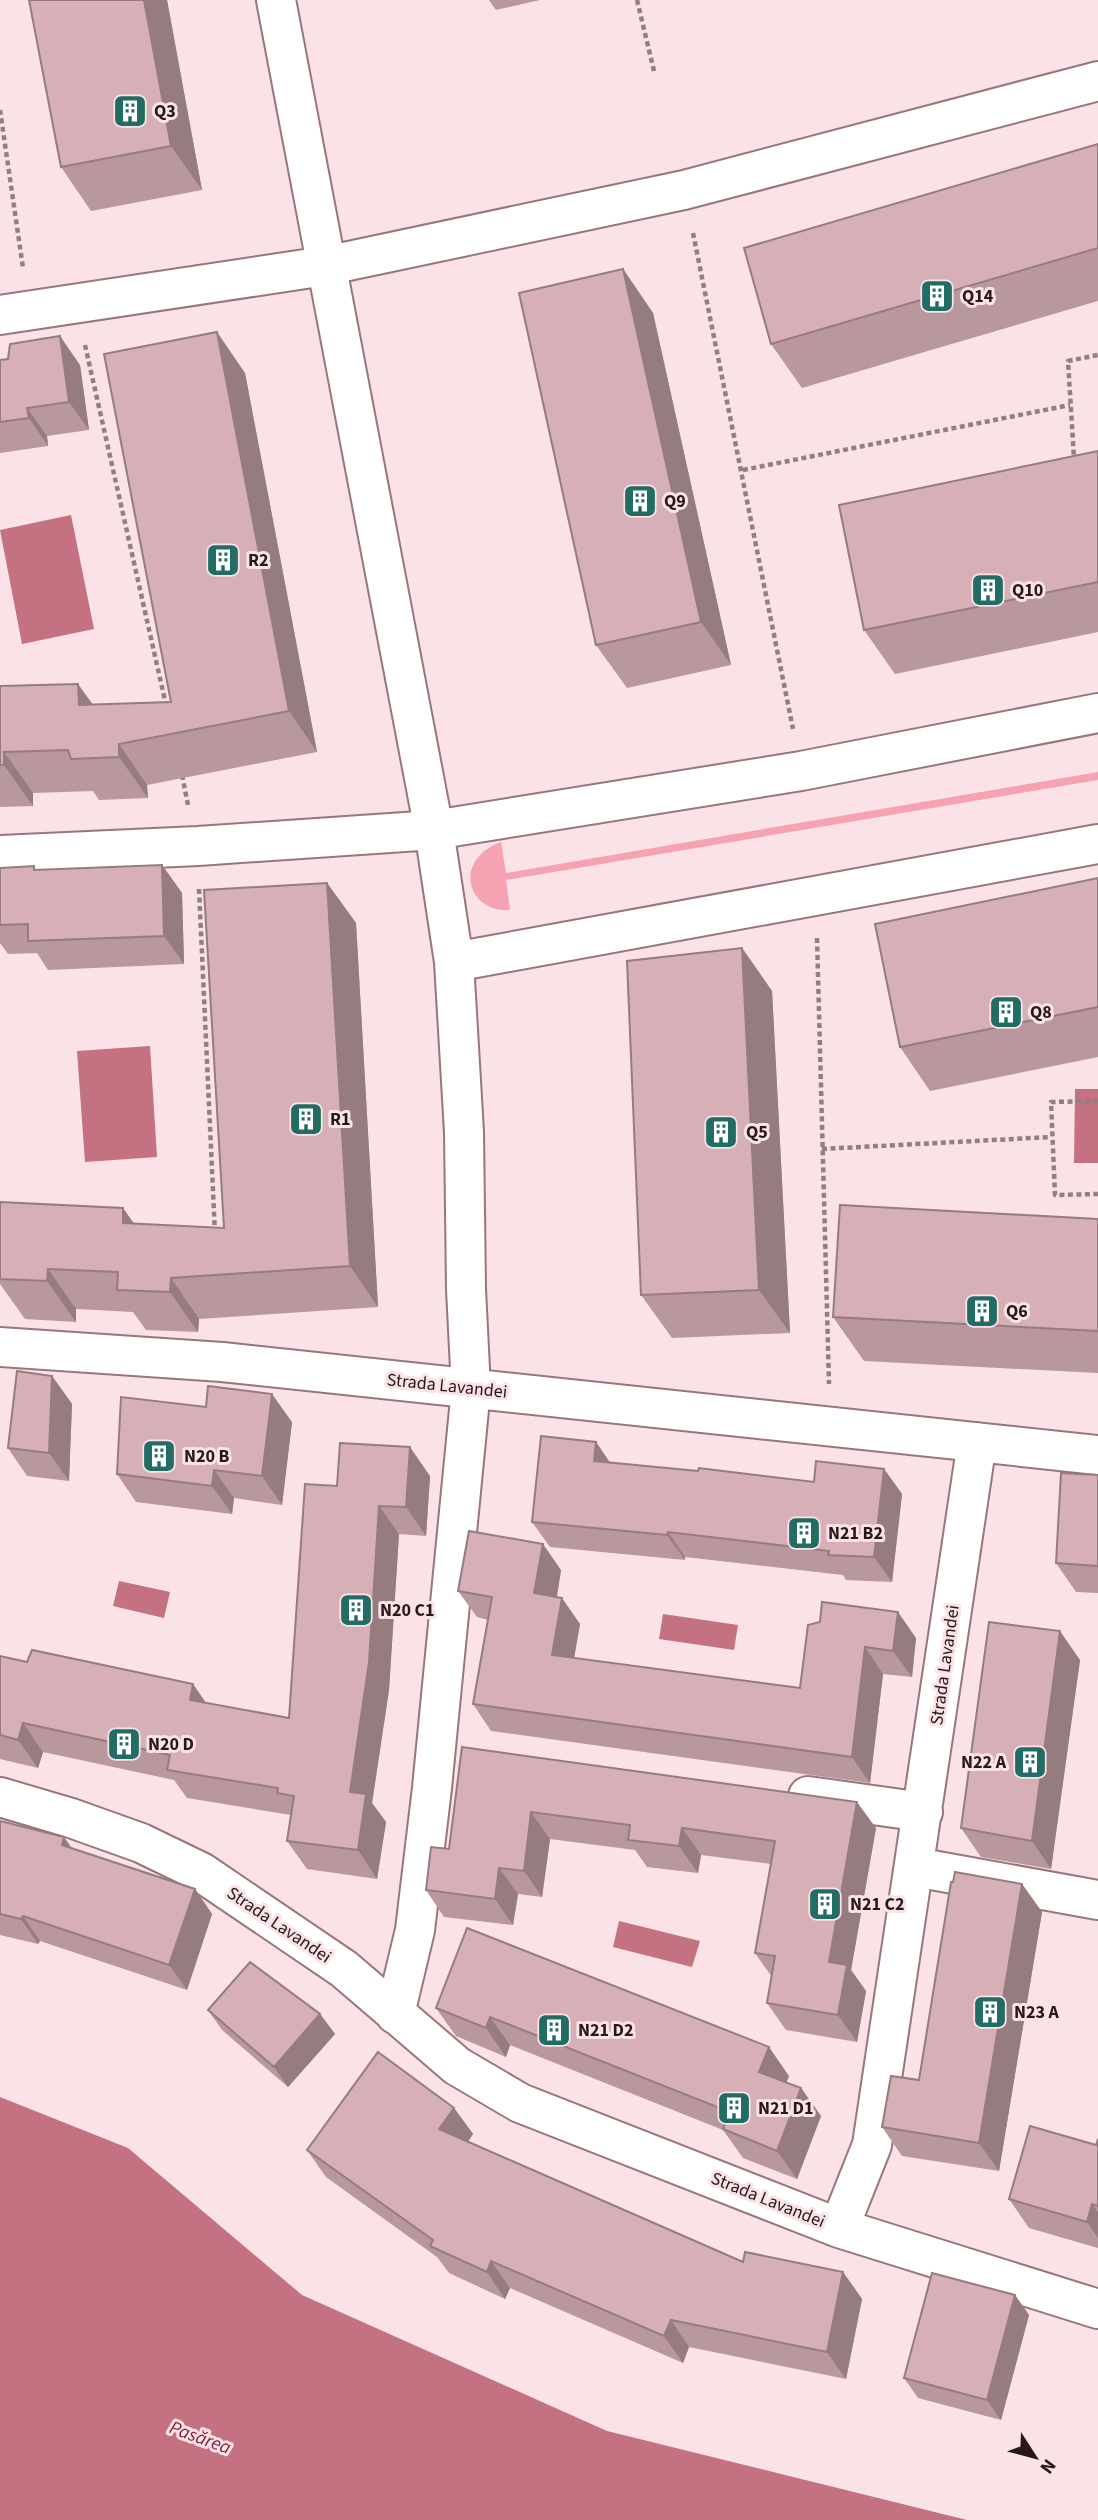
<svg xmlns="http://www.w3.org/2000/svg" width="1098" height="2520" viewBox="0 0 1098 2520" font-family="'Source Sans 3',sans-serif">
	<rect width="100%" height="100%" fill="#fae2e6"/>
	<!-- green -->
	<path fill="#f5a3b2" d="M 1098,772 L 1098,780 L 506,880 L 510,910 C 467,913 452,860 501,842 L 506,873 Z"/>
	<!-- water -->
	<path fill="#c47182" d="M 71,515 L 94,629 L 22,644 L 0,530 Z
		M 150,1046 L 157,1157 L 85,1162 L 77,1051 Z
		M 1075,1089 L 1098,1089 L 1098,1163 L 1074,1163 Z
		M 119,1581 L 170,1592 L 164,1618 L 113,1606 Z
		M 663,1614 L 738,1625 L 734,1650 L 659,1639 Z
		M 619,1921 L 700,1941 L 692,1967 L 613,1947 Z
		M 0,2097 L 128,2148 L 302,2295 L 607,2431 L 967,2520 L 0,2520 Z"/>
	<g fill="none" stroke-linecap="round" stroke-linejoin="round">
		<!-- minor casing -->
		<g stroke="#99767c" stroke-width="42">
			<path id="minor" d="M 276,0 L 434,830 L 454,962 L 464,1132 L 466,1289 L 471,1389 L 432,1788 L 415,1930 L 395,2014
				M 0,315 L 325,266 L 684,190 L 1098,81
				M 0,855 L 198,846 L 434,830 L 801,771 L 1098,713
				M 454,962 L 1098,844
				M 0,1347 L 222,1362 L 1098,1455
				M 808,1796 L 923,1812
				M 0,1797 L 71,1818 L 141,1843 L 201,1872 L 344,1969 L 457,2066 L 520,2103 L 839,2228 L 872,2145 L 977,1442
				M 915,1867 L 1098,1900
				M 839,2228 L 1098,2309"/>
		</g>
		<!-- path -->
		<path stroke="#927f82" stroke-width="4.5" stroke-dasharray="5 3.5" stroke-linecap="butt" d="M 637,0 L 654,71
			M 0,110 L 23,268
			M 693,233 L 793,729
			M 85,345 L 166,705
			M 1079,457 L 1074,458 L 1068,361 L 1098,355
			M 743,470 L 1070,405
			M 182,775 L 188,805
			M 199,889 L 215,1234
			M 817,938 L 829,1384
			M 1098,1101 L 1051,1102 L 1055,1195 L 1098,1194
			M 822,1149 L 1051,1137"/>
		<!-- minor -->
		<use href="#minor" stroke="#fff" stroke-width="38"/>
	</g>
	<!-- wall -->
	<path fill="#b8979d" d="M 29,0 L 167,0 L 202,190 L 91,211 L 61,167 Z
		M 489,0 L 540,0 L 496,10 Z
		M 1098,144 L 1098,301 L 802,388 L 771,344 Z
		M 623,269 L 653,313 L 731,665 L 627,688 L 596,645 Z
		M 0,360 L 80,365 L 89,430 L 47,436 L 48,446 L 0,453 Z
		M 245,373 L 317,752 L 147,785 L 148,798 L 99,800 L 93,791 L 33,793 L 33,806 L 0,807 L 0,686 L 93,705 L 171,702 Z
		M 1098,451 L 1098,632 L 895,674 L 864,630 Z
		M 162,865 L 182,893 L 184,964 L 48,970 L 37,953 L 8,954 L 0,943 L 0,868 L 34,866 L 36,870 Z
		M 1098,878 L 1098,1057 L 930,1091 L 900,1047 Z
		M 327,883 L 356,923 L 378,1307 L 199,1319 L 198,1332 L 146,1330 L 133,1312 L 76,1309 L 76,1322 L 25,1319 L 0,1284 L 0,1202 L 134,1224 L 224,1228 Z
		M 742,948 L 772,991 L 790,1333 L 672,1338 L 641,1295 Z
		M 1098,1219 L 1098,1373 L 864,1361 L 833,1317 Z
		M 52,1376 L 72,1404 L 69,1481 L 27,1476 L 8,1448 Z
		M 292,1422 L 282,1505 L 234,1498 L 232,1514 L 136,1502 L 117,1474 Z
		M 596,1442 L 610,1463 L 814,1482 L 884,1469 L 902,1494 L 892,1582 L 846,1580 L 843,1575 L 685,1557 L 685,1560 L 550,1547 L 532,1522 Z
		M 1098,1475 L 1098,1593 L 1076,1592 L 1056,1563 Z
		M 430,1476 L 426,1536 L 399,1534 L 389,1690 L 372,1803 L 386,1822 L 377,1879 L 307,1869 L 287,1841 L 291,1815 L 187,1798 L 174,1780 L 43,1752 L 38,1768 L 0,1759 L 0,1656 L 206,1703 L 289,1718 L 337,1486 Z
		M 561,1570 L 557,1597 L 580,1624 L 574,1658 L 800,1688 L 808,1625 L 916,1638 L 912,1677 L 883,1674 L 870,1783 L 491,1731 L 473,1704 L 488,1620 L 477,1617 L 458,1591 Z
		M 1080,1660 L 1051,1869 L 981,1857 L 961,1828 Z
		M 462,1747 L 876,1828 L 851,1970 L 866,1991 L 857,2042 L 786,2030 L 767,2003 L 772,1977 L 755,1953 L 771,1864 L 701,1855 L 698,1873 L 647,1867 L 635,1850 L 550,1839 L 542,1897 L 518,1894 L 513,1925 L 444,1917 L 426,1890 L 449,1849 Z
		M 0,1821 L 72,1848 L 195,1889 L 212,1914 L 187,1990 L 40,1941 L 38,1944 L 0,1935 Z
		M 1022,1884 L 1042,1912 L 999,2171 L 902,2156 L 882,2127 L 919,2080 Z
		M 467,1928 L 789,2076 L 786,2082 L 801,2088 L 821,2116 L 797,2179 L 743,2158 L 723,2130 L 510,2045 L 506,2057 L 456,2036 L 436,2008 Z
		M 208,2010 L 320,2014 L 335,2034 L 288,2087 L 222,2030 Z
		M 454,2108 L 473,2134 L 468,2142 L 743,2262 L 843,2272 L 862,2299 L 846,2379 L 689,2347 L 683,2363 L 510,2288 L 505,2299 L 449,2273 L 437,2257 L 326,2177 L 307,2150 Z
		M 1098,2139 L 1098,2248 L 1029,2228 L 1009,2199 L 1096,2145 Z
		M 1015,2295 L 1029,2315 L 1001,2420 L 918,2398 L 904,2378 Z"/>
	<!-- shaded-wall -->
	<path fill="#967b7f" d="M 144,0 L 167,0 L 202,190 L 171,146 Z
		M 623,269 L 653,313 L 731,665 L 701,622 Z
		M 217,332 L 245,373 L 317,752 L 289,711 Z
		M 60,336 L 80,365 L 89,430 L 69,402 Z
		M 27,408 L 47,436 L 48,446 L 29,418 Z
		M 78,684 L 107,724 L 79,705 Z
		M 119,744 L 147,785 L 148,798 L 119,757 Z
		M 4,752 L 33,793 L 33,806 L 4,765 Z
		M 162,865 L 182,893 L 184,964 L 164,936 Z
		M 327,883 L 356,923 L 378,1307 L 350,1266 Z
		M 742,948 L 772,991 L 790,1333 L 759,1290 Z
		M 123,1208 L 152,1249 L 123,1223 Z
		M 48,1269 L 76,1309 L 76,1322 L 47,1281 Z
		M 171,1278 L 199,1319 L 198,1332 L 170,1292 Z
		M 52,1376 L 72,1404 L 69,1481 L 49,1453 Z
		M 272,1394 L 292,1422 L 282,1505 L 262,1476 Z
		M 596,1442 L 613,1467 L 594,1461 Z
		M 410,1447 L 430,1476 L 426,1536 L 406,1507 Z
		M 884,1469 L 902,1494 L 892,1582 L 874,1557 Z
		M 214,1470 L 234,1498 L 232,1514 L 212,1486 Z
		M 379,1506 L 399,1534 L 389,1690 L 372,1803 L 386,1822 L 377,1879 L 358,1850 L 350,1792 Z
		M 668,1532 L 685,1557 L 685,1560 L 667,1535 Z
		M 543,1544 L 561,1570 L 553,1619 L 534,1593 Z
		M 562,1598 L 580,1624 L 570,1681 L 552,1655 Z
		M 898,1612 L 916,1638 L 912,1677 L 893,1651 Z
		M 1060,1631 L 1080,1660 L 1051,1869 L 1032,1841 Z
		M 865,1647 L 883,1674 L 870,1783 L 852,1757 Z
		M 193,1684 L 213,1713 L 190,1700 Z
		M 23,1723 L 43,1752 L 38,1768 L 18,1740 Z
		M 857,1802 L 876,1828 L 851,1970 L 866,1991 L 857,2042 L 838,2015 L 829,1962 Z
		M 531,1812 L 550,1839 L 542,1897 L 524,1871 Z
		M 682,1828 L 701,1855 L 698,1873 L 679,1846 Z
		M 64,1837 L 81,1861 L 62,1845 Z
		M 499,1868 L 518,1894 L 513,1925 L 495,1899 Z
		M 1022,1884 L 1042,1912 L 999,2171 L 979,2143 Z
		M 195,1889 L 212,1914 L 187,1990 L 169,1965 Z
		M 23,1916 L 40,1941 L 38,1944 L 21,1919 Z
		M 320,2014 L 335,2034 L 288,2087 L 274,2067 Z
		M 490,2017 L 510,2045 L 506,2057 L 486,2028 Z
		M 769,2047 L 789,2076 L 779,2100 L 759,2072 Z
		M 801,2088 L 821,2116 L 797,2179 L 777,2151 Z
		M 454,2108 L 473,2134 L 457,2156 L 439,2129 Z
		M 1092,2204 L 1098,2212 L 1098,2238 L 1087,2222 Z
		M 491,2261 L 510,2288 L 505,2299 L 487,2272 Z
		M 843,2272 L 862,2299 L 846,2379 L 827,2352 Z
		M 1015,2295 L 1029,2315 L 1001,2420 L 987,2400 Z
		M 671,2320 L 689,2347 L 683,2363 L 664,2336 Z"/>
	<!-- building -->
	<path fill="#d6b0b6" stroke="#967b7f" stroke-width="2" d="M 29,0 L 144,0 L 171,146 L 61,167 Z
		M 1098,144 L 1098,248 L 771,344 L 744,248 Z
		M 623,269 L 701,622 L 596,645 L 519,293 Z
		M 217,332 L 289,711 L 119,744 L 119,757 L 71,759 L 68,750 L 4,752 L 4,765 L 0,765 L 0,686 L 78,684 L 79,705 L 171,702 L 104,354 Z
		M 60,336 L 69,402 L 27,408 L 29,418 L 0,422 L 0,360 L 8,359 L 10,344 Z
		M 1098,451 L 1098,582 L 864,630 L 839,505 Z
		M 162,865 L 164,936 L 28,941 L 28,924 L 0,925 L 0,868 L 34,866 L 34,870 Z
		M 1098,878 L 1098,1007 L 900,1047 L 875,924 Z
		M 327,883 L 350,1266 L 171,1278 L 170,1292 L 117,1290 L 118,1272 L 48,1269 L 47,1281 L 0,1279 L 0,1202 L 123,1208 L 123,1223 L 224,1228 L 204,890 Z
		M 742,948 L 759,1290 L 641,1295 L 627,961 Z
		M 840,1205 L 1098,1219 L 1098,1331 L 833,1317 Z
		M 17,1371 L 52,1376 L 49,1453 L 8,1448 Z
		M 208,1386 L 272,1394 L 262,1476 L 214,1470 L 212,1486 L 117,1474 L 121,1397 L 206,1407 Z
		M 541,1436 L 596,1442 L 594,1461 L 698,1471 L 699,1468 L 814,1482 L 816,1461 L 884,1469 L 874,1557 L 828,1555 L 829,1551 L 668,1532 L 667,1535 L 532,1522 Z
		M 340,1443 L 410,1447 L 406,1507 L 379,1506 L 369,1662 L 350,1792 L 366,1794 L 358,1850 L 287,1841 L 294,1796 L 277,1793 L 278,1788 L 167,1770 L 170,1755 L 23,1723 L 18,1740 L 0,1735 L 0,1656 L 27,1662 L 32,1650 L 193,1684 L 190,1700 L 289,1718 L 305,1484 L 337,1486 Z
		M 1061,1473 L 1098,1475 L 1098,1566 L 1056,1563 Z
		M 469,1531 L 543,1544 L 534,1593 L 562,1598 L 552,1655 L 800,1688 L 808,1625 L 820,1622 L 822,1602 L 898,1612 L 893,1651 L 865,1647 L 852,1757 L 473,1704 L 492,1597 L 458,1591 Z
		M 989,1622 L 1060,1631 L 1032,1841 L 961,1828 Z
		M 462,1747 L 857,1802 L 829,1962 L 847,1965 L 838,2015 L 767,2003 L 775,1956 L 755,1953 L 775,1841 L 682,1828 L 679,1846 L 628,1840 L 630,1825 L 531,1812 L 524,1871 L 499,1868 L 495,1899 L 426,1890 L 431,1847 L 449,1849 Z
		M 0,1821 L 64,1837 L 62,1845 L 195,1889 L 169,1965 L 23,1916 L 21,1919 L 0,1914 Z
		M 955,1872 L 1022,1884 L 979,2143 L 882,2127 L 891,2076 L 919,2080 L 951,1882 L 953,1882 Z
		M 467,1928 L 769,2047 L 759,2072 L 801,2088 L 777,2151 L 723,2129 L 730,2112 L 490,2017 L 486,2028 L 436,2008 Z
		M 250,1962 L 320,2014 L 274,2067 L 208,2010 Z
		M 378,2052 L 454,2108 L 439,2129 L 743,2262 L 745,2252 L 843,2272 L 827,2352 L 671,2320 L 664,2336 L 491,2261 L 487,2272 L 430,2246 L 433,2240 L 307,2150 Z
		M 1030,2126 L 1096,2145 L 1098,2139 L 1098,2206 L 1092,2204 L 1087,2222 L 1009,2199 Z
		M 932,2273 L 1015,2295 L 987,2400 L 904,2378 Z"/>
	<!-- icons -->
	<defs>
		<g id="building-square" transform="scale(1.75)"><rect x="-9" y="-9" width="18" height="18" rx="4" fill="#226c66" stroke="#fae2e6"/><path d="M-4-6H4V6H1V3H-1V6H-4ZM-2.5-4.3h1.7v1.8h-1.7ZM.8-4.3h1.7v1.8H.8ZM-2.5-1h1.7V.8h-1.7ZM.8-1h1.7V.8H.8Z" fill="#fff"/></g>
	</defs>
	<g fill-rule="evenodd">
		<use href="#building-square" x="130" y="111"/>
		<use href="#building-square" x="937" y="296"/>
		<use href="#building-square" x="640" y="501"/>
		<use href="#building-square" x="223" y="560"/>
		<use href="#building-square" x="988" y="590"/>
		<use href="#building-square" x="1006" y="1012"/>
		<use href="#building-square" x="306" y="1119"/>
		<use href="#building-square" x="721" y="1132"/>
		<use href="#building-square" x="982" y="1311"/>
		<use href="#building-square" x="159" y="1456"/>
		<use href="#building-square" x="804" y="1533"/>
		<use href="#building-square" x="356" y="1610"/>
		<use href="#building-square" x="124" y="1744"/>
		<use href="#building-square" x="1030" y="1762"/>
		<use href="#building-square" x="825" y="1904"/>
		<use href="#building-square" x="990" y="2012"/>
		<use href="#building-square" x="554" y="2030"/>
		<use href="#building-square" x="734" y="2108"/>
	</g>
	<g text-anchor="middle" dominant-baseline="central" stroke-width="6" stroke-linejoin="round" paint-order="stroke">
		<!-- poi labels -->
		<g font-size="18" font-weight="bold" fill="#27191b" stroke="#fae2e6" text-anchor="start">
			<text x="154" y="111">Q3</text>
			<text x="962" y="296">Q14</text>
			<text x="664" y="501">Q9</text>
			<text x="248" y="560">R2</text>
			<text x="1012" y="590">Q10</text>
			<text x="1030" y="1012">Q8</text>
			<text x="330" y="1119">R1</text>
			<text x="746" y="1132">Q5</text>
			<text x="1006" y="1311">Q6</text>
			<text x="184" y="1456">N20 B</text>
			<text x="828" y="1533">N21 B2</text>
			<text x="380" y="1610">N20 C1</text>
			<text x="148" y="1744">N20 D</text>
			<text x="1006" y="1762" text-anchor="end">N22 A</text>
			<text x="850" y="1904">N21 C2</text>
			<text x="1014" y="2012">N23 A</text>
			<text x="578" y="2030">N21 D2</text>
			<text x="758" y="2108">N21 D1</text>
		</g>
		<!-- street labels -->
		<g font-size="18" fill="#27191b" stroke="#fae2e6">
			<text transform="translate(447 1386) rotate(6)">Strada Lavandei</text>
			<text transform="translate(945 1665) rotate(-82)">Strada Lavandei</text>
			<text transform="translate(279 1925) rotate(34)">Strada Lavandei</text>
			<text transform="translate(768 2200) rotate(22)">Strada Lavandei</text>
		</g>
		<!-- water labels -->
		<g font-size="19" font-style="italic" fill="#7e1a3a" stroke="#fae2e6">
			<text transform="translate(200 2438) rotate(20)">Pasărea</text>
		</g>
	</g>
	<!-- north arrow -->
	<g transform="translate(1035 2457) rotate(126)" stroke="#fae2e6" stroke-width="5" paint-order="stroke">
	<path d="M0-5L12 26L0 18L-12 26Z" fill="#27191b"/>
	<text y="-10" font-size="19" font-weight="bold" text-anchor="middle" fill="#27191b">N</text>
	</g>
</svg>
